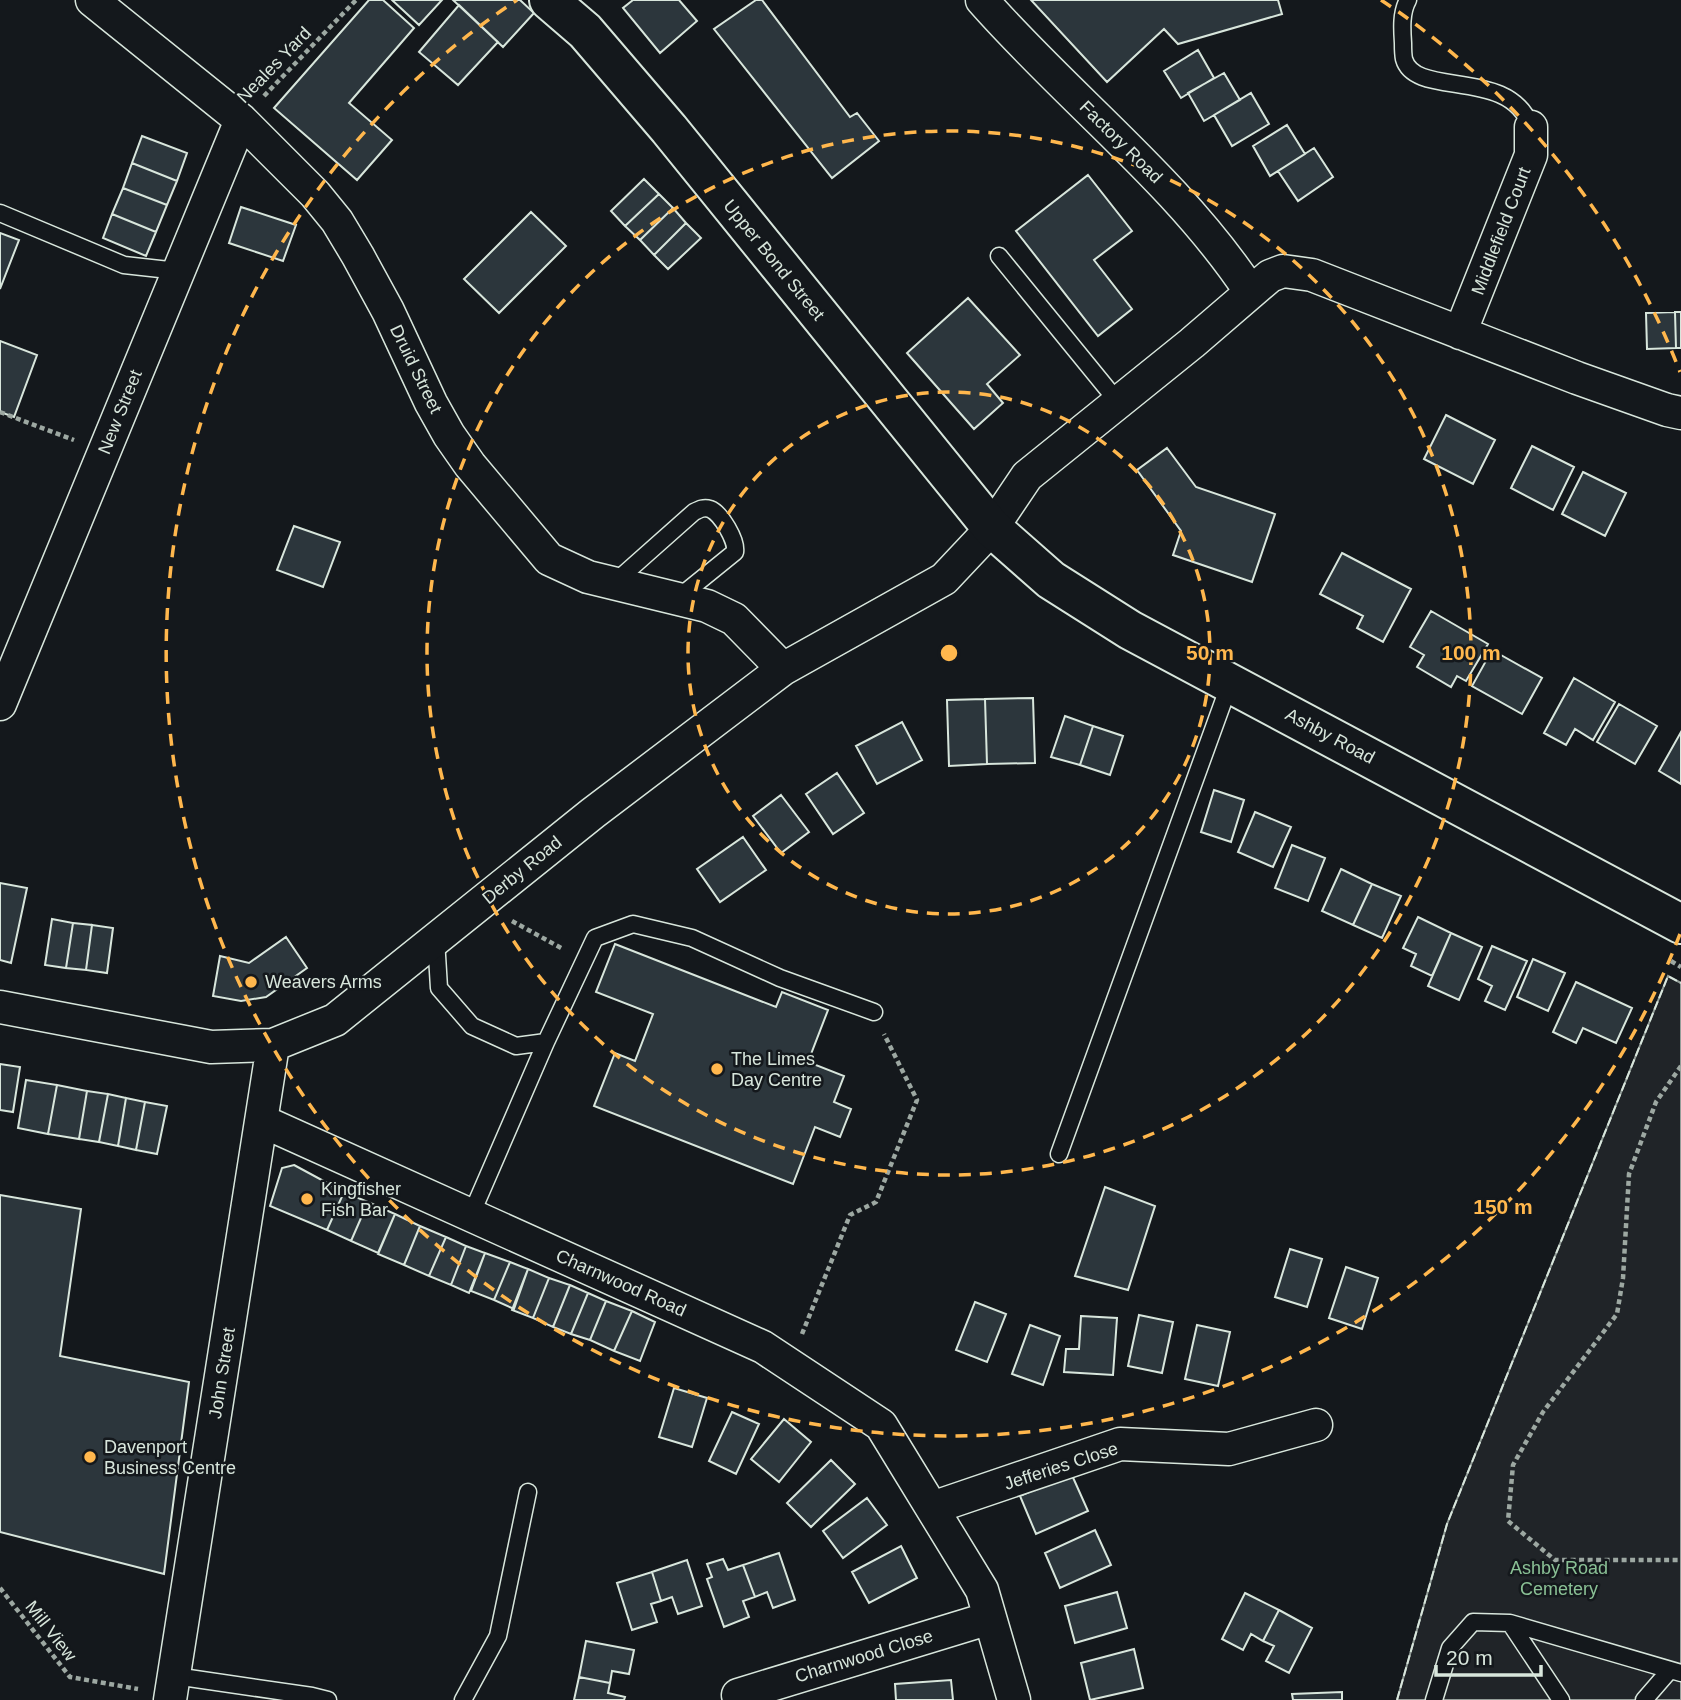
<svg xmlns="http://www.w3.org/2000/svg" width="1681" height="1700" viewBox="0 0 1681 1700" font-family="Arial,sans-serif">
	<rect width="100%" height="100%" fill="#14181c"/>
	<!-- green -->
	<path fill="#202428" stroke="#939e99" stroke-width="2" d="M 1668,976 L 1681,983 L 1681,1700 L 1397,1700 L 1447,1524 Z"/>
	<!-- building -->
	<path fill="#2c363c" stroke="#d8e6dc" stroke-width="2" d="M 369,0 L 383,0 L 414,28 L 349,103 L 392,140 L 357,180 L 274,108 Z
		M 392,0 L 442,0 L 419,25 Z
		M 453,0 L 520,0 L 534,13 L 503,47 Z
		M 633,0 L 679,0 L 697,21 L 660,53 L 623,8 Z
		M 756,0 L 762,0 L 850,117 L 857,113 L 879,141 L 832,178 L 714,29 Z
		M 1031,0 L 1278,0 L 1282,14 L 1178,44 L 1164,29 L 1107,82 Z
		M 459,5 L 498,42 L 458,85 L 419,52 Z
		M 1198,50 L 1214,78 L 1181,98 L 1164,71 Z
		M 1224,73 L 1240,100 L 1204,121 L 1188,93 Z
		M 1251,93 L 1269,124 L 1232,146 L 1214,115 Z
		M 1287,125 L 1305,154 L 1270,176 L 1253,146 Z
		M 142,136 L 187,153 L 177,181 L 132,163 Z
		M 1314,148 L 1333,177 L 1298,201 L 1278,171 Z
		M 132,163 L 177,181 L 167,205 L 123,188 Z
		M 1088,175 L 1132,231 L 1094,260 L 1132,309 L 1098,336 L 1016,231 Z
		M 644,179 L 659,194 L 625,226 L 611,211 Z
		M 123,188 L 167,205 L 156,232 L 112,214 Z
		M 659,194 L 673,208 L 640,240 L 625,226 Z
		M 241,207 L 296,225 L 283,261 L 229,243 Z
		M 673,208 L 686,223 L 654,255 L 640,240 Z
		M 531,212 L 566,246 L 499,313 L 464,279 Z
		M 112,214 L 156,232 L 146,256 L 103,238 Z
		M 686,223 L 701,238 L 668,269 L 654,255 Z
		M 0,233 L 19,240 L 0,289 Z
		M 968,298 L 1020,355 L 987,384 L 1003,403 L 974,429 L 907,353 Z
		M 1675,312 L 1681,312 L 1681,348 L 1676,348 Z
		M 1675,312 L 1676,348 L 1647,349 L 1646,313 Z
		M 0,341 L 37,355 L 14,417 L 0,412 Z
		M 1446,415 L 1495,440 L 1473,484 L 1424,459 Z
		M 1532,446 L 1574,467 L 1553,510 L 1511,488 Z
		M 1167,448 L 1196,487 L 1275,514 L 1252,582 L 1173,555 L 1181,531 L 1137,470 Z
		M 1583,472 L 1626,493 L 1605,536 L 1562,514 Z
		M 294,526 L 340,542 L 323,587 L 277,570 Z
		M 1342,553 L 1411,589 L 1383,642 L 1357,628 L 1363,616 L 1320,594 Z
		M 1431,611 L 1488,644 L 1466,681 L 1457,676 L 1451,687 L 1417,667 L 1424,655 L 1410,647 Z
		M 1492,650 L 1542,678 L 1522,714 L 1472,686 Z
		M 1574,678 L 1615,702 L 1593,740 L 1575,729 L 1566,745 L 1544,733 Z
		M 1033,698 L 1035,763 L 987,764 L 985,699 Z
		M 985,699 L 987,764 L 949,766 L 947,700 Z
		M 1619,704 L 1657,726 L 1635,764 L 1597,742 Z
		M 1065,716 L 1093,726 L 1080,765 L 1051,757 Z
		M 902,722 L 922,760 L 877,784 L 856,746 Z
		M 1093,726 L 1123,736 L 1110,775 L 1080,765 Z
		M 1681,732 L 1681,784 L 1659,771 Z
		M 837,773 L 864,813 L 833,834 L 806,794 Z
		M 1214,790 L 1244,800 L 1231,842 L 1201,832 Z
		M 781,795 L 809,832 L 781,853 L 753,816 Z
		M 1255,812 L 1291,827 L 1273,867 L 1238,852 Z
		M 743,837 L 766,870 L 720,902 L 697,869 Z
		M 1292,845 L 1325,858 L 1308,901 L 1275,888 Z
		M 1341,869 L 1372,884 L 1353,925 L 1322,911 Z
		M 0,883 L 27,888 L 11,963 L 0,960 Z
		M 1372,884 L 1401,896 L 1382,938 L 1353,925 Z
		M 1418,917 L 1451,933 L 1432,976 L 1411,966 L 1416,954 L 1403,948 Z
		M 52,919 L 73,923 L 66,968 L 45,965 Z
		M 73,923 L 92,925 L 86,970 L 66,968 Z
		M 92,925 L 113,928 L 107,973 L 86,970 Z
		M 1451,933 L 1482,947 L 1459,1000 L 1428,986 Z
		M 286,937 L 307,968 L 266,997 L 241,1001 L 213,996 L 220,956 L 249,963 Z
		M 615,944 L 776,1007 L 782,992 L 828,1010 L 808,1062 L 844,1076 L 834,1102 L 851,1109 L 840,1137 L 815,1127 L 793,1184 L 594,1106 L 615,1053 L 635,1061 L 653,1014 L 596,992 Z
		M 1492,946 L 1527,961 L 1505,1010 L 1485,1001 L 1492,986 L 1478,979 Z
		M 1533,959 L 1565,973 L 1548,1011 L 1517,997 Z
		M 1576,982 L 1632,1008 L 1616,1043 L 1583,1028 L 1576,1043 L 1553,1032 Z
		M 0,1064 L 20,1067 L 13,1112 L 0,1110 Z
		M 26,1080 L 57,1085 L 48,1134 L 18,1128 Z
		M 57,1085 L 87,1091 L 79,1139 L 48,1134 Z
		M 87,1091 L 108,1094 L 99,1142 L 79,1139 Z
		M 108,1094 L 126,1098 L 118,1146 L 99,1142 Z
		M 126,1098 L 145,1102 L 136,1150 L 118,1146 Z
		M 145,1102 L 167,1106 L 157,1154 L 136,1150 Z
		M 294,1165 L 344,1192 L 327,1230 L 270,1206 L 282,1168 Z
		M 1105,1187 L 1155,1206 L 1128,1290 L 1075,1276 Z
		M 344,1192 L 368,1202 L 351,1241 L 327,1230 Z
		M 0,1195 L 81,1209 L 60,1356 L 189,1382 L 164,1574 L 0,1532 Z
		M 368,1202 L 395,1214 L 378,1253 L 351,1241 Z
		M 395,1214 L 420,1226 L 404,1265 L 378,1254 Z
		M 420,1226 L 446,1237 L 429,1276 L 404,1265 Z
		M 446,1237 L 466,1246 L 451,1285 L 429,1276 Z
		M 466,1246 L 485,1253 L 469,1293 L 451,1285 Z
		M 1290,1249 L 1322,1259 L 1307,1307 L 1275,1297 Z
		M 485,1253 L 510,1262 L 494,1300 L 471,1291 Z
		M 510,1262 L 528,1269 L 514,1309 L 494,1300 Z
		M 1346,1267 L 1378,1278 L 1362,1329 L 1329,1318 Z
		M 528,1269 L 549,1278 L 533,1318 L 512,1310 Z
		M 549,1278 L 570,1285 L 553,1327 L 533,1318 Z
		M 570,1285 L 588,1293 L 571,1334 L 553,1327 Z
		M 588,1293 L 606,1301 L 590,1340 L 571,1334 Z
		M 606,1301 L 632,1311 L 614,1351 L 590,1340 Z
		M 975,1302 L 1006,1314 L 987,1362 L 956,1350 Z
		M 632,1311 L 655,1322 L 640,1361 L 614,1351 Z
		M 1139,1315 L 1173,1322 L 1162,1373 L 1128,1366 Z
		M 1081,1316 L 1117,1318 L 1113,1375 L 1064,1372 L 1066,1349 L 1079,1349 Z
		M 1030,1325 L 1060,1336 L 1043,1385 L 1012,1374 Z
		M 1197,1325 L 1230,1332 L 1218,1386 L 1185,1379 Z
		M 674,1388 L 707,1398 L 692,1447 L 659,1437 Z
		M 732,1412 L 759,1424 L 736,1474 L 709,1461 Z
		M 784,1419 L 811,1442 L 779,1482 L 751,1459 Z
		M 831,1460 L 855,1484 L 811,1527 L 787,1503 Z
		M 1071,1473 L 1088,1511 L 1036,1534 L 1020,1496 Z
		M 867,1498 L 887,1525 L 843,1558 L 823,1531 Z
		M 1095,1530 L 1111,1565 L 1060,1588 L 1045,1553 Z
		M 901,1546 L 917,1578 L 869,1603 L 852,1572 Z
		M 779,1553 L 795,1600 L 773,1608 L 767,1592 L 755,1597 L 743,1565 Z
		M 723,1559 L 728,1570 L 743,1565 L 755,1597 L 743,1601 L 749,1617 L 724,1627 L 707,1579 L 712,1577 L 707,1564 Z
		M 687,1560 L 702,1606 L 678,1614 L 672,1597 L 661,1601 L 652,1572 Z
		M 652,1572 L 661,1601 L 651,1604 L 657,1622 L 632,1630 L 617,1583 Z
		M 1117,1592 L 1127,1628 L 1075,1643 L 1065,1606 Z
		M 1245,1593 L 1279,1610 L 1263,1641 L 1251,1634 L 1243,1650 L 1222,1639 Z
		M 1279,1610 L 1312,1628 L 1289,1673 L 1266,1661 L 1274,1646 L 1263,1641 Z
		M 586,1641 L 634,1650 L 629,1674 L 612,1671 L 610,1683 L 579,1677 Z
		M 1134,1649 L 1143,1688 L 1090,1700 L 1081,1663 Z
		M 579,1677 L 610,1683 L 608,1693 L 625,1697 L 624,1700 L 574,1700 Z
		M 951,1680 L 953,1700 L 896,1700 L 895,1684 Z
		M 1342,1692 L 1342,1700 L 1293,1700 L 1292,1694 Z"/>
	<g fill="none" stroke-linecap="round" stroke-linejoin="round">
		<!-- service casing -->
		<g stroke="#d8e6dc" stroke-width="19">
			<path id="service" d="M 1408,0 C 1401,12 1402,29 1403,43 C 1403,48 1403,54 1404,59 C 1415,99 1510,66 1531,127
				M 0,213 L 124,265 L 178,271
				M 999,256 L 1118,402
				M 614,583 L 694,512 C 700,509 704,507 710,509 C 721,513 737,541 735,552 L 677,599
				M 436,939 L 439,988 L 472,1026 L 516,1046 L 546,1042 L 595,938 L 633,924 L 692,938 L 780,978 L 874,1012
				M 1059,1154 L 1230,683
				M 471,1215 L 546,1042
				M 1510,1623 L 1561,1700
				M 175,1676 L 312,1696 L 328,1700
				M 463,1700 L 498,1636 L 528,1492
				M 1434,1700 L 1450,1648 L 1473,1622 L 1510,1623 L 1681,1673
				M 1644,1700 L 1670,1670"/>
		</g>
		<!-- minor casing -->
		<g stroke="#d8e6dc" stroke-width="35">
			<path id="minor" d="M 92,0 L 241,120 L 315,194 L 337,221 L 358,256 L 388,311 L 431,403 L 449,435 L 470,465 L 549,559 L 588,577 L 707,606 L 734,619 L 783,669
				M 982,0 C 1069,99 1177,181 1250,291
				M 1460,333 L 1531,155 L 1531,127
				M 0,704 L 241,120
				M 0,1007 L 211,1047 L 273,1045 L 335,1020 L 593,813 L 783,669 L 944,579 L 992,528 L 1027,476 L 1192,343 L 1270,276 L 1283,271 L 1312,275 L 1577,378 L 1667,410 L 1681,413
				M 262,1121 L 763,1347 L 881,1425 L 982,1590 L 1014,1700
				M 932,1508 L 1120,1444 L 1229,1449 L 1316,1425
				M 738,1695 L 990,1618
				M 170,1700 L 273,1045"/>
		</g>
		<!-- secondary casing -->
		<g stroke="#d8e6dc" stroke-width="42">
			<path id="secondary" d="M 549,0 L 585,31 L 669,129 L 992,528 L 1051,580 L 1130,630 L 1681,924"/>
		</g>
		<!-- path -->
		<path stroke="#9da8a2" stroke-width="4.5" stroke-dasharray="5 3.5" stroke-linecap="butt" d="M 264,96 L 356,0
			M 0,412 L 74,440
			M 512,921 L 563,949
			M 1671,961 L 1681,967
			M 1681,1066 L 1656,1102 L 1629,1174 L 1623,1278 L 1617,1314 L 1543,1412 L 1513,1465 L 1508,1521 L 1555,1560 L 1681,1560
			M 802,1334 L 850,1215 L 876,1202 L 917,1100 L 884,1034
			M 0,1588 L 70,1677 L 138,1689"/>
		<!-- service -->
		<use href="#service" stroke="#14181c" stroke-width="16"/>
		<!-- minor -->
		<use href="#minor" stroke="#14181c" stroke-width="32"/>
		<!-- secondary -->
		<use href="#secondary" stroke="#14181c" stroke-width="38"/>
		<!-- fence -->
		<path stroke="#d8e6dc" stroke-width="2" stroke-dasharray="9 3.5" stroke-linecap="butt" d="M 1397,1700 L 1447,1524 L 1668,976 L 1681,983"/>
	</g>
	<!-- distance rings -->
	<g fill="none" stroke="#ffb74d" stroke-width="3.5" stroke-dasharray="12 9">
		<circle cx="949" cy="653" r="261"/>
		<circle cx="949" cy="653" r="522"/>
		<path d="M1680 934A783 783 0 1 1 517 0M1381 0A783 783 0 0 1 1680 372"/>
	</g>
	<!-- markers -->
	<g fill="#ffb74d" stroke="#14181c" stroke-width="2.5">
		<circle cx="251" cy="982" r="7"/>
		<circle cx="717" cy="1069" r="7"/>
		<circle cx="307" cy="1199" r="7"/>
		<circle cx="90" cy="1457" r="7"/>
	</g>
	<g text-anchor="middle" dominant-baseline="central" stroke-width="5" stroke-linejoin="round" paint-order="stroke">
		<!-- street labels -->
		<g font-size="18" fill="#d8e6dc" stroke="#14181c">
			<text transform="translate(274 65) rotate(-46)">Neales Yard</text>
			<text transform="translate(1121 142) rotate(45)">Factory Road</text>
			<text transform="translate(1501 231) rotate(-69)">Middlefield Court</text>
			<text transform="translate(774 260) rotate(51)">Upper Bond Street</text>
			<text transform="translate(416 369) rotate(64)">Druid Street</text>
			<text transform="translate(120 412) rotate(-68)">New Street</text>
			<text transform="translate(1330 736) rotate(28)">Ashby Road</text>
			<text transform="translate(522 870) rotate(-39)">Derby Road</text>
			<text transform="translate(621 1283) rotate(24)">Charnwood Road</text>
			<text transform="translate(222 1373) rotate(-81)">John Street</text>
			<text transform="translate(1061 1466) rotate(-18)">Jefferies Close</text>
			<text transform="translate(51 1631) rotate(52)">Mill View</text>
			<text transform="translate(864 1656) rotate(-17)">Charnwood Close</text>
		</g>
		<!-- poi labels -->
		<g font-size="18" fill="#d8e6dc" stroke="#14181c" text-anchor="start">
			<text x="265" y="982">Weavers Arms</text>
			<text x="731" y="1059">The Limes<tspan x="731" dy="21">Day Centre</tspan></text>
			<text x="321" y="1189">Kingfisher<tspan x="321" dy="21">Fish Bar</tspan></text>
			<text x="104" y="1447">Davenport<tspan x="104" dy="21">Business Centre</tspan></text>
		</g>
		<!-- park labels -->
		<g font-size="18" fill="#8ac095" stroke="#14181c">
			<text x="1559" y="1568">Ashby Road<tspan x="1559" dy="21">Cemetery</tspan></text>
		</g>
	</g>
	<circle cx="949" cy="653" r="10" fill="#ffb74d" stroke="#14181c" stroke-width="3.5"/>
	<g font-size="21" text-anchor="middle" font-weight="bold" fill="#ffb74d" stroke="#14181c" stroke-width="5" stroke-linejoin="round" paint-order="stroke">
		<text x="1210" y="660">50 m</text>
		<text x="1471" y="660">100 m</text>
		<text x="1503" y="1214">150 m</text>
	</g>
	<!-- scale -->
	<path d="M1436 1665v10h105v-10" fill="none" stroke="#d8e6dc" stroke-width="3.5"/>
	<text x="1446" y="1665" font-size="21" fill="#d8e6dc" stroke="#14181c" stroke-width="5" paint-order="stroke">20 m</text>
</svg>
